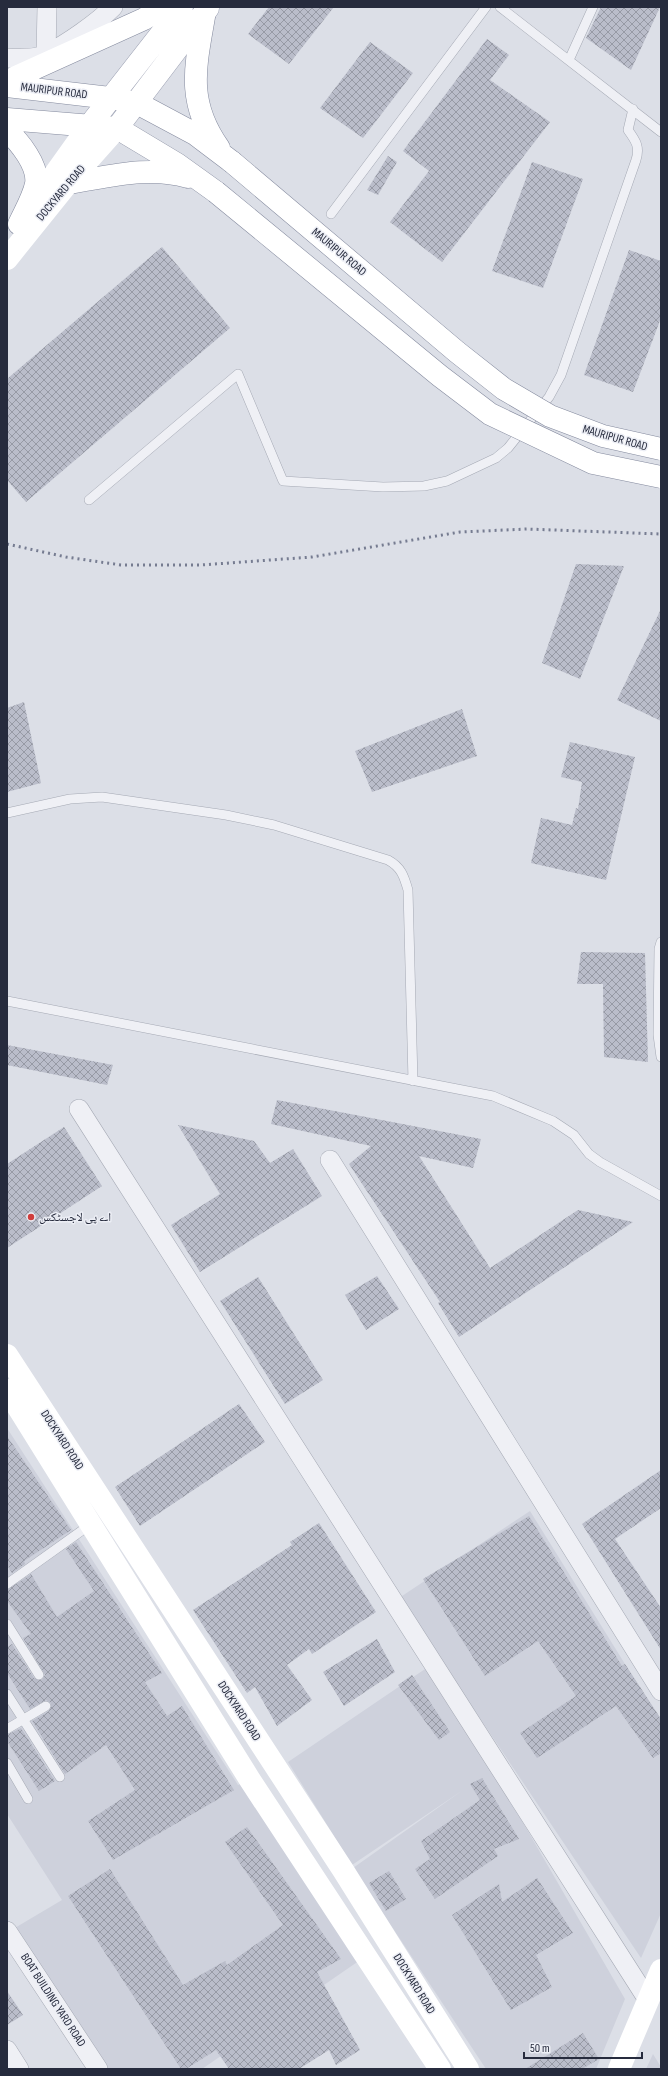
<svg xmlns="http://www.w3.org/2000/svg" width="668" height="2076" viewBox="0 0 668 2076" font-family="'Sofia Sans Condensed','Noto Naskh Arabic',sans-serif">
	<defs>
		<pattern id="building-cross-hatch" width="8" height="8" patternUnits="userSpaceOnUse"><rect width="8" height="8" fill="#babdca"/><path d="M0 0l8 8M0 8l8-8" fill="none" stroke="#979aa5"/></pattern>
	</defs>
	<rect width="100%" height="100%" fill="#dcdfe7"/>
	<!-- built -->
	<path fill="#ced1dc" d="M 7,1428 L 238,1785 L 250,1780 L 366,1956 L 202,2069 L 98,2069 L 8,1932 L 62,1900 L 7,1814 Z
		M 530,1511 L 661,1722 L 661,1913 L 641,1958 L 399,1598 Z
		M 428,1667 L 492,1769 L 625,1999 L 596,2069 L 486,2069 L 353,1868 L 463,1790 L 352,1865 L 288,1762 Z
		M 653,2054 L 661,2067 L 661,2069 L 646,2069 Z"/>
	<!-- building -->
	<path fill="url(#building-cross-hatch)" d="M 269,7 L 334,7 L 289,64 L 248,34 Z
		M 601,7 L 660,7 L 631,70 L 586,38 Z
		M 487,39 L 509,55 L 490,80 L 550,122 L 442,262 L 390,222 L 429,171 L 403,151 Z
		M 370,42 L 413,73 L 363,138 L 320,108 Z
		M 388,156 L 397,162 L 378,195 L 367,190 Z
		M 532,162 L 583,179 L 543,288 L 492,271 Z
		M 162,247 L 230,328 L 26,502 L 7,480 L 7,379 Z
		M 629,250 L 661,261 L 661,318 L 633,392 L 584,375 Z
		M 576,564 L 624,566 L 580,679 L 542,663 Z
		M 661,609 L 661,721 L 617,700 Z
		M 24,702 L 41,783 L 7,792 L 7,708 Z
		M 462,709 L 477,756 L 372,792 L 355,751 Z
		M 570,742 L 635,757 L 606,880 L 531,863 L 541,818 L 572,825 L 576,808 L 578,809 L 582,782 L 561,777 Z
		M 581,952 L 645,953 L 648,1062 L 604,1057 L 603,984 L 577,984 Z
		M 7,1045 L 113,1065 L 107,1085 L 7,1065 Z
		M 277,1100 L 481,1139 L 473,1168 L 419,1156 L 490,1268 L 578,1210 L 633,1222 L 459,1337 L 438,1303 L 440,1302 L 349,1164 L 371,1146 L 271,1124 Z
		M 178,1125 L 254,1141 L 270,1163 L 293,1149 L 322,1196 L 200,1272 L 171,1225 L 220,1194 Z
		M 64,1127 L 102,1186 L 7,1248 L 7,1164 Z
		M 377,1276 L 399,1309 L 366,1330 L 345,1295 Z
		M 258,1277 L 323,1380 L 285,1404 L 220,1301 Z
		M 239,1404 L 265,1442 L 140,1526 L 115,1487 Z
		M 7,1436 L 71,1530 L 24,1561 L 25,1564 L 12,1573 L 7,1565 Z
		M 661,1470 L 661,1508 L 615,1539 L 661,1608 L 661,1650 L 582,1524 Z
		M 529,1516 L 622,1666 L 625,1664 L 661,1719 L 661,1753 L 653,1758 L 616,1706 L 537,1758 L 520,1733 L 576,1696 L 538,1641 L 485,1676 L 423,1579 Z
		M 319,1523 L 376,1612 L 312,1654 L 309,1649 L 287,1665 L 312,1700 L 277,1726 L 255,1687 L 247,1693 L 193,1610 L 292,1545 L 290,1542 Z
		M 76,1542 L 162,1673 L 145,1682 L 167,1716 L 182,1706 L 234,1790 L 113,1860 L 88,1821 L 135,1790 L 106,1745 L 65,1774 L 32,1721 L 49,1711 L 51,1703 L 46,1700 L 30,1709 L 7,1673 L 7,1647 L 12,1644 L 34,1678 L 42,1680 L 45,1675 L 23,1638 L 31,1634 L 7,1601 L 7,1590 L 31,1574 L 57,1617 L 94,1591 L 66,1549 Z
		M 377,1639 L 395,1672 L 344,1706 L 323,1672 Z
		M 412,1675 L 450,1732 L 439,1740 L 398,1685 Z
		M 21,1728 L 55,1781 L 39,1791 L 7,1741 L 7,1735 Z
		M 482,1778 L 519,1839 L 494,1849 L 498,1856 L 435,1899 L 415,1869 L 430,1859 L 421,1841 L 480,1800 L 470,1784 Z
		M 247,1827 L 341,1959 L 317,1972 L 360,2050 L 336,2065 L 329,2050 L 299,2069 L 229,2069 L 216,2050 L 186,2069 L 181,2069 L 68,1896 L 110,1869 L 183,1985 L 225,1961 L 227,1965 L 283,1925 L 225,1842 Z
		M 389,1871 L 406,1899 L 386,1911 L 369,1883 Z
		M 537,1878 L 573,1933 L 536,1955 L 552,1987 L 511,2010 L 452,1915 L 499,1884 L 502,1902 Z
		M 7,1991 L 23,2015 L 7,2025 Z
		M 583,2033 L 599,2059 L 582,2069 L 525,2069 Z"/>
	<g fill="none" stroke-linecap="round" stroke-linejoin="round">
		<!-- lane casing -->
		<g stroke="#a5a9b4" stroke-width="10">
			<path id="lane" d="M 500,7 L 661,132
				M 569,60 L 593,7
				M 331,214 L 486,7
				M 89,500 L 238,374 L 283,481 L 383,487 L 424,486 L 447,481 L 496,458 L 508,448 L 549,397 L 561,375 L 636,160 C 640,147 636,141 628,130 L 633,109
				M 7,813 L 70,799 L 102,797 L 226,815 L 274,825 L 388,860 C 401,867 404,876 408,890 L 413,1081
				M 661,942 L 659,949 L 658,1035 L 661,1057
				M 7,1001 L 493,1096 L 553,1121 L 574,1135 L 589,1154 L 600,1162 L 661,1196
				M 7,1584 L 91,1524
				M 7,1624 L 39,1675
				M 7,1694 L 60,1777
				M 7,1729 L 46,1706
				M 7,1763 L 28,1799"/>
		</g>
		<!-- street casing -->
		<g stroke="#a5a9b4" stroke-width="20">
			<path id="street" d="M 46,54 L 47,7
				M 7,58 C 19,59 36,59 47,54 C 67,44 97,23 113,7
				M 79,1109 L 648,2000
				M 330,1160 L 661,1691
				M 7,1931 L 98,2069
				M 7,2050 L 19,2069"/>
		</g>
		<!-- primary casing -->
		<g stroke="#9ca1b3" stroke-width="23">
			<path id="primary" d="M 89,126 L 182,7
				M 117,128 L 208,8"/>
		</g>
		<!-- highway casing -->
		<g stroke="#848a9e" stroke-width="23">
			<path id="highway" d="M 205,11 C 196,65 185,100 219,148
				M 7,81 L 144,19 L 164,7
				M 7,86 L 110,98 L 137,103 L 195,134 L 232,162
				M 7,119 L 117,128 L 177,164 L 216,192
				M 7,131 C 19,141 39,166 36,184 C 33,198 25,211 19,224
				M 68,183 C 108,177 148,165 188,177"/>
		</g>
		<!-- lane -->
		<use href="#lane" stroke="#eff0f5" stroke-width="9"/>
		<!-- street -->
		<use href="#street" stroke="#eff0f5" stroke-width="19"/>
		<!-- secondary -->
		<path stroke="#fff" stroke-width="22" d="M 34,203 L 89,126
			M 7,259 L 68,183 L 117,128
			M 7,1355 L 343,1870 L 468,2069
			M 7,1390 L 250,1780 L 440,2069
			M 619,2069 L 661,1970"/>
		<!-- primary -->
		<use href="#primary" stroke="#fff" stroke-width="22"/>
		<!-- highway -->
		<use href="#highway" stroke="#fff" stroke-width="22"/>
		<!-- rail -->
		<path stroke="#767c91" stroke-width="3" stroke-dasharray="2 4" stroke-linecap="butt" d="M 7,544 L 66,557 L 121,565 L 201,565 L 312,557 L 460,532 L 527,529 L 661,534"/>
		<!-- highway-bridge casing -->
		<g stroke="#848a9e" stroke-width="23" stroke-linecap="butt">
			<path id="highway-bridge" d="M 232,162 L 457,352 L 504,389 L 550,416 L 603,436 L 661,449
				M 216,192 L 440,376 L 490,414 L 593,463 L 661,477"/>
		</g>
		<!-- highway-bridge -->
		<use href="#highway-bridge" stroke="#fff" stroke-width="22"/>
	</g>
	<!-- markers -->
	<circle fill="#d03e3d" stroke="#eceef5" stroke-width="1.5" cx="31" cy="1217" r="4"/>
	<g text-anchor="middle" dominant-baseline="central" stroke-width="3" stroke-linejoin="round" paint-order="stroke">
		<!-- street labels -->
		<g font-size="12" fill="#262b3d" stroke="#eceef5">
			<text transform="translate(54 91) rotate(7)">MAURIPUR ROAD</text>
			<text transform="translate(61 193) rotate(-50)">DOCKYARD ROAD</text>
			<text transform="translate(339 252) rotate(40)">MAURIPUR ROAD</text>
			<text transform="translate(615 438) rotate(16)">MAURIPUR ROAD</text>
			<text transform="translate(62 1440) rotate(57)">DOCKYARD ROAD</text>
			<text transform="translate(239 1711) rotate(57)">DOCKYARD ROAD</text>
			<text transform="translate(414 1984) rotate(58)">DOCKYARD ROAD</text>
			<text transform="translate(53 2000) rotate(57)">BOAT BUILDING YARD ROAD</text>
		</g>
		<!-- poi labels -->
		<g font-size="12" fill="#262b3d" stroke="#eceef5" text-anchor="start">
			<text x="39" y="1217">اے پی لاجسٹکس</text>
		</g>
	</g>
	<!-- border -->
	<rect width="668" height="2076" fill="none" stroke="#262b3d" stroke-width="16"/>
	<!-- scale -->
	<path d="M524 2052v6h118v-6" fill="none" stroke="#262b3d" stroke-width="2"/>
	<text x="530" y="2052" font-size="12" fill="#262b3d" stroke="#eceef5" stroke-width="3" paint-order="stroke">50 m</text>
</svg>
